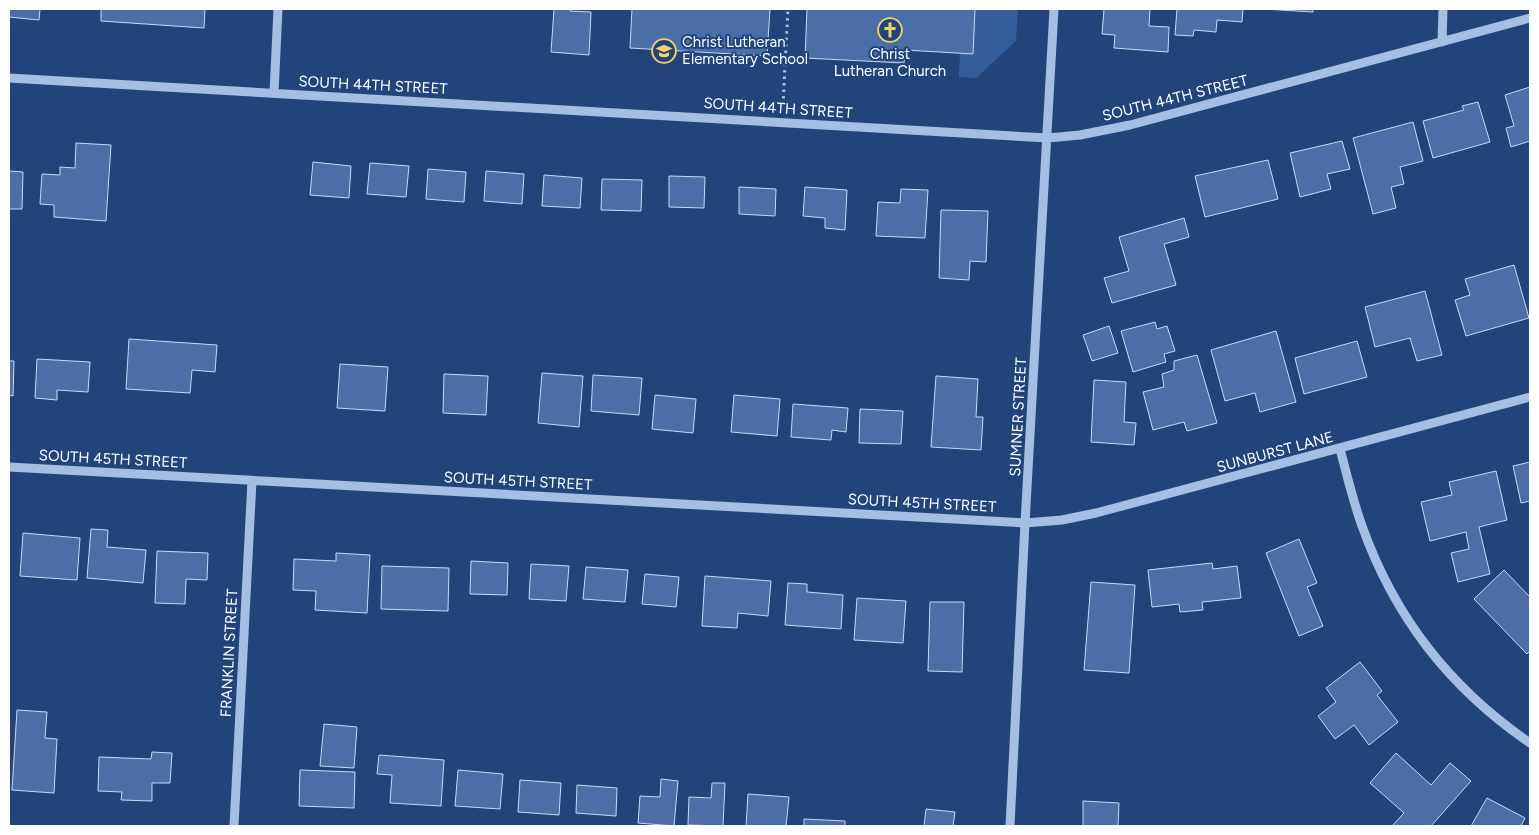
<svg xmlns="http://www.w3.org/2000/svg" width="1539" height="835" viewBox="0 0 1539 835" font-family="Figtree,sans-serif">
	<rect width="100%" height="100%" fill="#22447b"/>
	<!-- green -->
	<path fill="#355d99" d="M 975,9 L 1018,9 L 1016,41 L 976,78 L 959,77 L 960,53 L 973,54 Z"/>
	<!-- building -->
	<path fill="#4a6ea5" stroke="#c8d9f4" d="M 9,9 L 40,9 L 39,20 L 9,17 Z
		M 101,9 L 205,9 L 204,28 L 101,21 Z
		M 554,9 L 570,9 L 570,11 L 591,12 L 589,55 L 551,52 Z
		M 632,9 L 770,9 L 767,56 L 630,48 Z
		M 807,9 L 975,9 L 973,54 L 905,50 L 904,63 L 805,58 Z
		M 1104,9 L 1150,9 L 1149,26 L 1169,27 L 1168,52 L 1114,48 L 1115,35 L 1102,34 Z
		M 1177,9 L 1243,9 L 1242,22 L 1217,20 L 1216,32 L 1194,30 L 1193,36 L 1175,35 Z
		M 1263,9 L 1313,9 L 1313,12 Z
		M 1530,87 L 1530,141 L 1511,147 L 1506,128 L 1514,126 L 1505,95 Z
		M 1478,102 L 1490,142 L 1433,158 L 1423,121 L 1464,110 L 1462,106 Z
		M 1413,122 L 1423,161 L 1400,167 L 1404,184 L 1391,187 L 1396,208 L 1373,214 L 1353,138 Z
		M 1342,141 L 1350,169 L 1327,174 L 1331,189 L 1300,197 L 1290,153 Z
		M 76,143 L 111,145 L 106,221 L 54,217 L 54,205 L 40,204 L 42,174 L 60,175 L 60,167 L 75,168 Z
		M 1268,160 L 1278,199 L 1205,217 L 1195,176 Z
		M 313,162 L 351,166 L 349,198 L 310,195 Z
		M 370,163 L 409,166 L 406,197 L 367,194 Z
		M 428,169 L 466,172 L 464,202 L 426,199 Z
		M 9,171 L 23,172 L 22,209 L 9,209 Z
		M 486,171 L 524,174 L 522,204 L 484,201 Z
		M 544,175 L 582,178 L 580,208 L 542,206 Z
		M 669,176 L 705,177 L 704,208 L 669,207 Z
		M 602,179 L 642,180 L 641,211 L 601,210 Z
		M 739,187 L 776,189 L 775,216 L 739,214 Z
		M 805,187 L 847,190 L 845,230 L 825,228 L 825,218 L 803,216 Z
		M 901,189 L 928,190 L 925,238 L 876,236 L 878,202 L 900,203 Z
		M 941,210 L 988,211 L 986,262 L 970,261 L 969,280 L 939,278 Z
		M 1184,218 L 1189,237 L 1164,244 L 1176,285 L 1112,303 L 1104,278 L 1129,271 L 1119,237 Z
		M 1514,265 L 1529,318 L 1466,336 L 1455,300 L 1470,295 L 1465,279 Z
		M 1425,291 L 1442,355 L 1417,361 L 1410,338 L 1375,347 L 1365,307 Z
		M 1155,322 L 1157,329 L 1167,326 L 1175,351 L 1164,354 L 1166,362 L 1133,372 L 1121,331 Z
		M 1109,326 L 1118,353 L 1092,361 L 1083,335 Z
		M 1276,331 L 1296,402 L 1260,412 L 1255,393 L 1225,401 L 1211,350 Z
		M 129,339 L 217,345 L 215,372 L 192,370 L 190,393 L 126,389 Z
		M 1357,341 L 1367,377 L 1304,394 L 1295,358 Z
		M 1197,355 L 1217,423 L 1187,431 L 1184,422 L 1153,430 L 1143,392 L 1164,387 L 1162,374 L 1174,370 L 1174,361 Z
		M 37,359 L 90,362 L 88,392 L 57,390 L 57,400 L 35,398 Z
		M 9,361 L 14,361 L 13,396 L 9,395 Z
		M 340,364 L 388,367 L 385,411 L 337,408 Z
		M 542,373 L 583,376 L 579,427 L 538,423 Z
		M 444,374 L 488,376 L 486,415 L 443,413 Z
		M 593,375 L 642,378 L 639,415 L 591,411 Z
		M 936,376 L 978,379 L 976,417 L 983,417 L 981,450 L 931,447 Z
		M 1094,380 L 1126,382 L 1124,422 L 1136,423 L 1134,445 L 1091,442 Z
		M 655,395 L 696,399 L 693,433 L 652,429 Z
		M 734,395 L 780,399 L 777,436 L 731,432 Z
		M 793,404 L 848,408 L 846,432 L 832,430 L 831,440 L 791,437 Z
		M 860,409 L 903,411 L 901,444 L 859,443 Z
		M 1530,462 L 1530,501 L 1521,503 L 1513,466 Z
		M 1496,471 L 1507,520 L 1479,527 L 1490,574 L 1458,582 L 1451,553 L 1469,549 L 1466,532 L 1430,541 L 1421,502 L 1452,495 L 1449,482 Z
		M 91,529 L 108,530 L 107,547 L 146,550 L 143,583 L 87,578 Z
		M 23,533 L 80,538 L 77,580 L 20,576 Z
		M 1299,539 L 1317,583 L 1307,587 L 1323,626 L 1299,636 L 1266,553 Z
		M 157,551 L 208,553 L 207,580 L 186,579 L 185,604 L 155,603 Z
		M 336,553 L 370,555 L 367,613 L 315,610 L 316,591 L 293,590 L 294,559 L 336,561 Z
		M 471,561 L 508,563 L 507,595 L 470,594 Z
		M 1212,563 L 1213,569 L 1237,566 L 1241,598 L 1202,602 L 1203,610 L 1180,612 L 1179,604 L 1152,607 L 1148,570 Z
		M 531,564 L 569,566 L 566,601 L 529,599 Z
		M 382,566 L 449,568 L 448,611 L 381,609 Z
		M 586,567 L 628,570 L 625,602 L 583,599 Z
		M 1504,570 L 1530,597 L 1530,651 L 1527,654 L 1474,599 Z
		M 645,574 L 679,577 L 676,607 L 642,604 Z
		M 705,576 L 771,581 L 768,616 L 738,613 L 737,628 L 702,626 Z
		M 1091,582 L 1135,585 L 1129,673 L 1084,670 Z
		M 788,583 L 807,584 L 807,592 L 843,595 L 841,629 L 785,625 Z
		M 857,598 L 906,601 L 903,643 L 854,640 Z
		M 930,602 L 964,602 L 962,672 L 928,671 Z
		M 1360,662 L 1382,691 L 1377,695 L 1398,722 L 1369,745 L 1354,725 L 1335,739 L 1318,716 L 1336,702 L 1326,688 Z
		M 17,710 L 47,712 L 45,738 L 57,739 L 54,793 L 12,790 Z
		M 324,724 L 357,727 L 354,768 L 320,766 Z
		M 152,752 L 172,753 L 170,783 L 152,783 L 152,801 L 121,800 L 122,792 L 98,791 L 99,757 L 151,759 Z
		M 1396,753 L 1431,785 L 1450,763 L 1471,781 L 1431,826 L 1394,826 L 1393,825 L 1404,813 L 1370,783 Z
		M 379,755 L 444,760 L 441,806 L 390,803 L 392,775 L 377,774 Z
		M 300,770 L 355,772 L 354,808 L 299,806 Z
		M 458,770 L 503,774 L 500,809 L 455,806 Z
		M 661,779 L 678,781 L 674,826 L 638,823 L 640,796 L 660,797 Z
		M 520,780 L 561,783 L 559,815 L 518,812 Z
		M 712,783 L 725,783 L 723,826 L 688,825 L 689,797 L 711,798 Z
		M 577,785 L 617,788 L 616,816 L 576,813 Z
		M 748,794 L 789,797 L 786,826 L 746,826 Z
		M 1487,798 L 1525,818 L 1521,826 L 1523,826 L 1471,826 Z
		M 1083,801 L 1119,803 L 1118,826 L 1083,826 Z
		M 926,809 L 955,812 L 953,826 L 924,826 Z
		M 804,819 L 845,821 L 845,826 L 804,826 Z"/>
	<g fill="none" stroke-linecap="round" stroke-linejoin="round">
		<!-- path -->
		<path stroke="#a5bee6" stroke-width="3" stroke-dasharray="2.5 4" stroke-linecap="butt" d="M 783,105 L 788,9"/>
		<!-- minor -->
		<path stroke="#a5bee6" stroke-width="9" d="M 1442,42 L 1443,9
			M 9,78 L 1048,138 L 1080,135 L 1130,125 L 1530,18
			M 274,93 L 278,9
			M 1340,449 C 1347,475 1353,501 1362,526 C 1395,618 1450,688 1530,743
			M 9,467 L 1025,523 L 1062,520 L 1096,513 L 1530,397
			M 234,826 L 252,481
			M 1010,826 L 1025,523 L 1054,9"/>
	</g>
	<!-- icons -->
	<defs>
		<g id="church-ring" transform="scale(1.25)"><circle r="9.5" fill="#22447b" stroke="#f2d167" stroke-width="1.5"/><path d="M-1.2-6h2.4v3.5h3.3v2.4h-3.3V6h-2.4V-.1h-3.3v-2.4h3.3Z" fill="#f2d167"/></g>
		<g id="school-ring" transform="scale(1.25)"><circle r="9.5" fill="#22447b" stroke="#f2d167" stroke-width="1.5"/><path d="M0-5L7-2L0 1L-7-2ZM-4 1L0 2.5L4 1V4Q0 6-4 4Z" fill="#f2d167"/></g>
	</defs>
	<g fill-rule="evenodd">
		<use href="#church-ring" x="890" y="30"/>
		<use href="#school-ring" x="664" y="51"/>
	</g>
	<g text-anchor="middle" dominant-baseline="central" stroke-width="4" stroke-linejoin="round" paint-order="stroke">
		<!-- poi labels -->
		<g font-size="15" fill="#fff" stroke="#22447b" text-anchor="start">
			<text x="682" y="42">Christ Lutheran<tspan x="682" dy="17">Elementary School</tspan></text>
			<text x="890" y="54" text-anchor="middle">Christ<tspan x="890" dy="17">Lutheran Church</tspan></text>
		</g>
		<!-- street labels -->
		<g font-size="15" fill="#fff" stroke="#22447b">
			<text transform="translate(373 85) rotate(3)">SOUTH 44TH STREET</text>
			<text transform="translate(1175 98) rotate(-14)">SOUTH 44TH STREET</text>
			<text transform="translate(778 108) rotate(4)">SOUTH 44TH STREET</text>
			<text transform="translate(1018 417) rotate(-87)">SUMNER STREET</text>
			<text transform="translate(1275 452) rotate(-15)">SUNBURST LANE</text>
			<text transform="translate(113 459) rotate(3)">SOUTH 45TH STREET</text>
			<text transform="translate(518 481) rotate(3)">SOUTH 45TH STREET</text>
			<text transform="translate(922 503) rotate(3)">SOUTH 45TH STREET</text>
			<text transform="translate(229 653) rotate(-87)">FRANKLIN STREET</text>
		</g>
	</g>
	<!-- border -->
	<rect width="1539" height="835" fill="none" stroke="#ffffff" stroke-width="20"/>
</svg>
